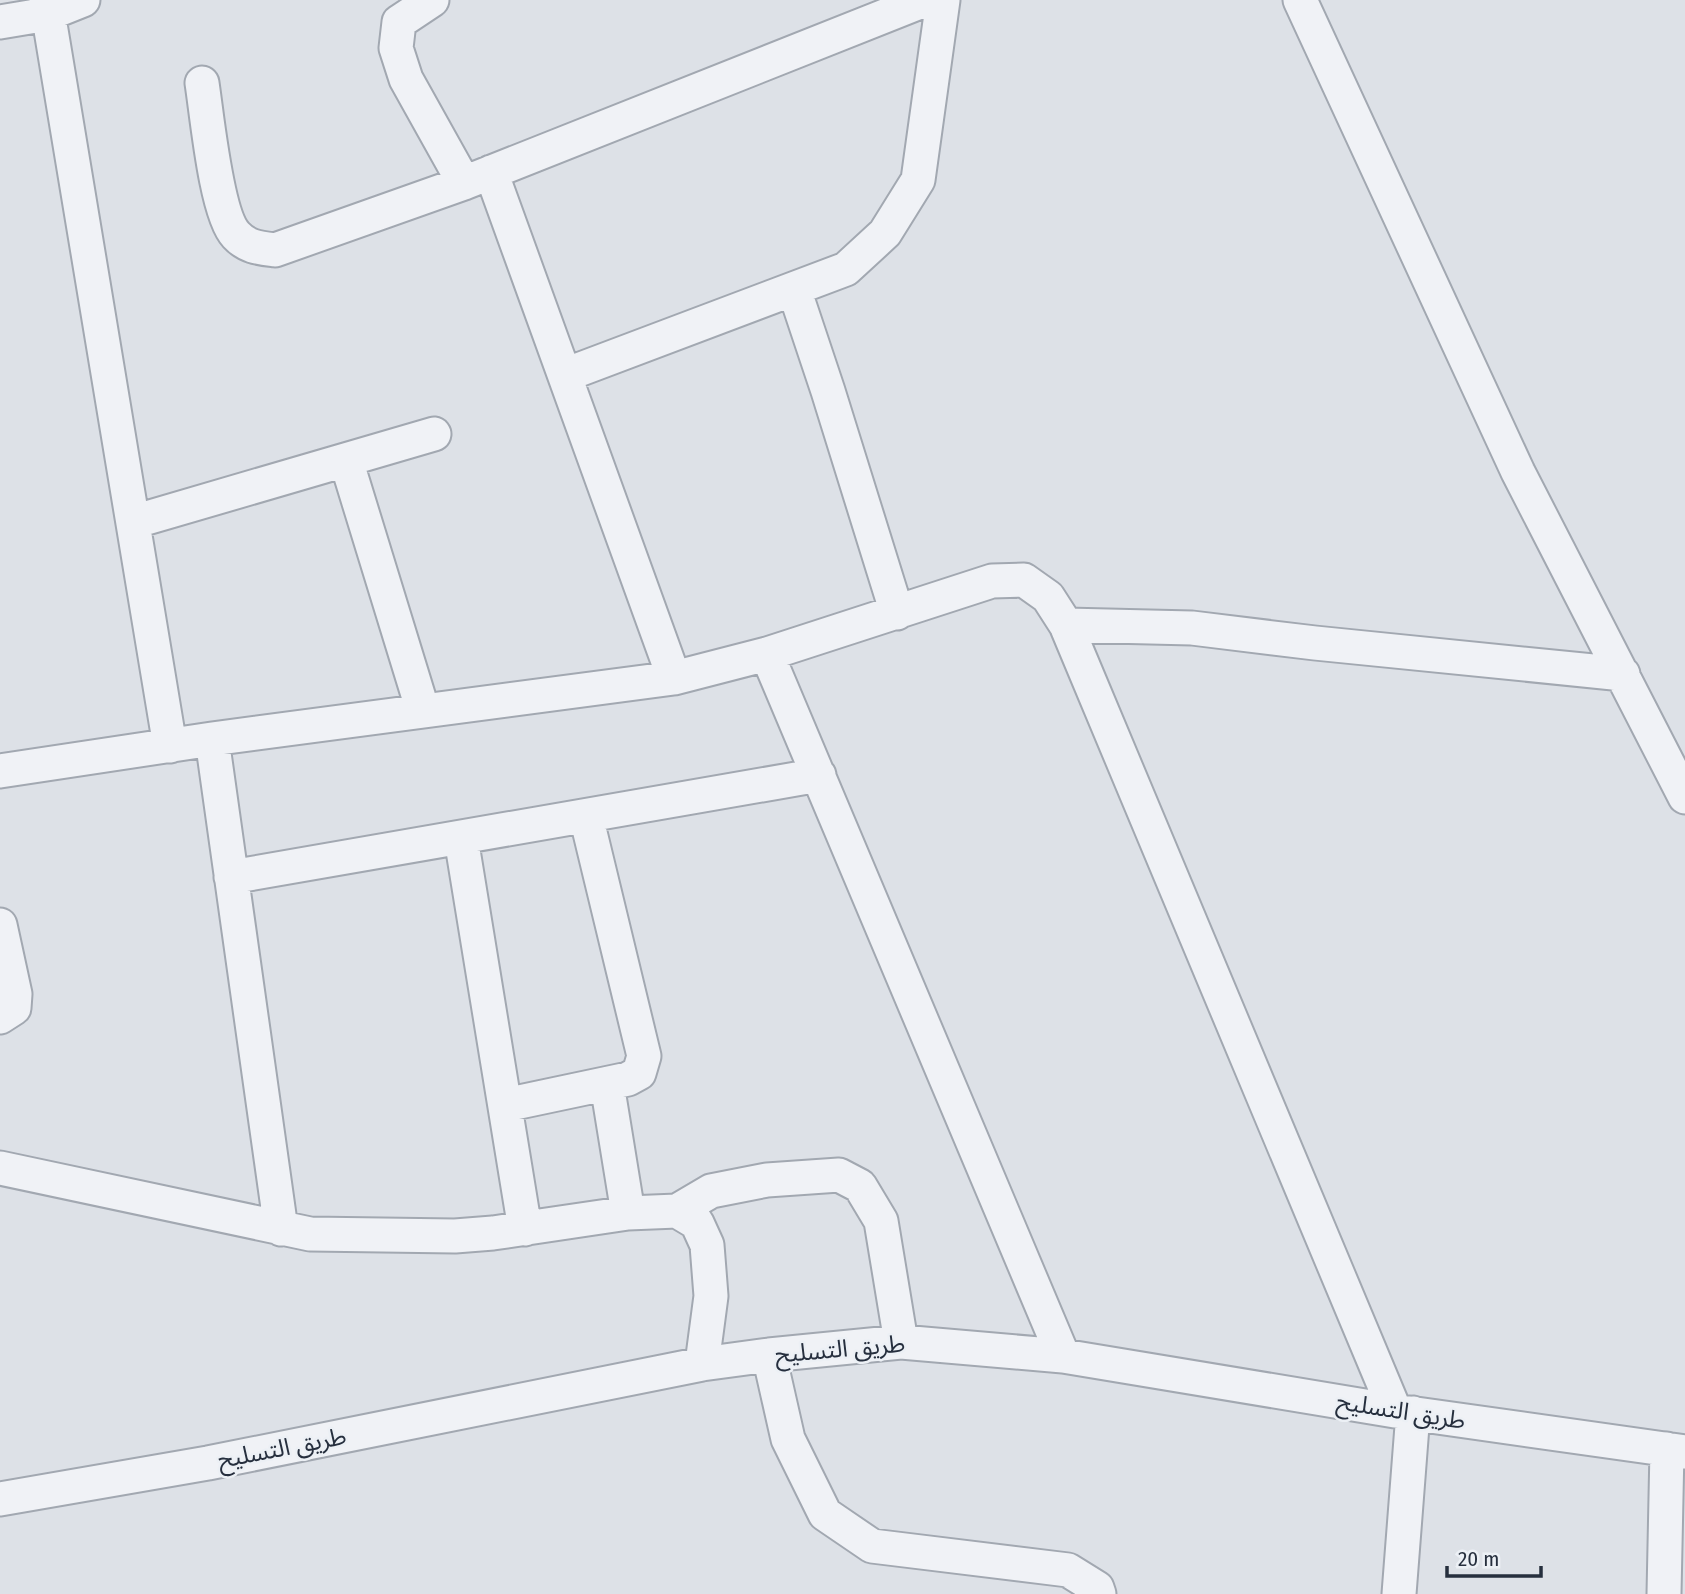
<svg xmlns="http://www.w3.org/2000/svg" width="1685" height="1594" viewBox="0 0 1685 1594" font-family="'Fira Sans Condensed','Noto Sans Arabic',sans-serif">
	<rect width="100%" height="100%" fill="#dde1e7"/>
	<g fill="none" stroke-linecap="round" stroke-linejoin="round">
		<!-- minor casing -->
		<g stroke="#a2a8b1" stroke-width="37">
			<path id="minor" d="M 46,0 L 170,746
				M 432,0 L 399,22 L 396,48 L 406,79 L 464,183
				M 1300,0 L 1518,472 L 1685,797
				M 0,22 L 48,14 L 83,0
				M 202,83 C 207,115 216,214 236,235 C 247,247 259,248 275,250 L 464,183 L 925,0
				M 491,172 L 674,678
				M 794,289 L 828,391 L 897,613
				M 565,375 L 846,269 L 885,233 L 918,180 L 943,0
				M 346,460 L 423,711
				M 133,522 L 434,434
				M 1066,625 L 1192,628 L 1315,643 L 1623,674
				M 767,654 L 1063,1356
				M 212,739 L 281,1229
				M 0,771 L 212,739 L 674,678 L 767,654 L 992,581 L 1024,580 L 1048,597 L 1066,625 L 1395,1411
				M 461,838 L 525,1229
				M 231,877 L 819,775
				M 0,925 L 15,994 L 14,1008 L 0,1017
				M 607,1084 L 628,1213
				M 505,1105 L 628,1079 L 639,1073 L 644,1056 L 586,816
				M 0,1168 L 310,1234 L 455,1236 L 493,1233 L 628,1213 L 677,1211 L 697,1223 L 707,1245 L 711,1296 L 702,1364
				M 677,1211 L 711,1191 L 767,1180 L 839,1175 L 860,1186 L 881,1221 L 901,1342
				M 769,1355 L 788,1439 L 825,1514 L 872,1546 L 1068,1570 L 1097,1588 L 1099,1594
				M 0,1499 L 208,1463 L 702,1364 L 769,1355 L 901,1342 L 1063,1356 L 1395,1411 L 1685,1452
				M 1399,1594 L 1413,1413
				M 1664,1594 L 1667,1449"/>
		</g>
		<!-- minor -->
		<use href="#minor" stroke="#f0f2f6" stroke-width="33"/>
	</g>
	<g text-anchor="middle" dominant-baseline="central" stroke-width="5" stroke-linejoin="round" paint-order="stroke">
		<!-- street labels -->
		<g font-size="24" fill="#262f3e" stroke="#ecf0f5">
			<text transform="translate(840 1349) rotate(-5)">طريق التسليح</text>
			<text transform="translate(1401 1411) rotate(9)">طريق التسليح</text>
			<text transform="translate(282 1448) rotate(-11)">طريق التسليح</text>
		</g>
	</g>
	<!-- scale -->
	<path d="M1447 1566v10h94v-10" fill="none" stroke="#262f3e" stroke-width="3.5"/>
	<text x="1458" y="1566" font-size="21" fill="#262f3e" stroke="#ecf0f5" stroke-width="5" paint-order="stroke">20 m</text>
</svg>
